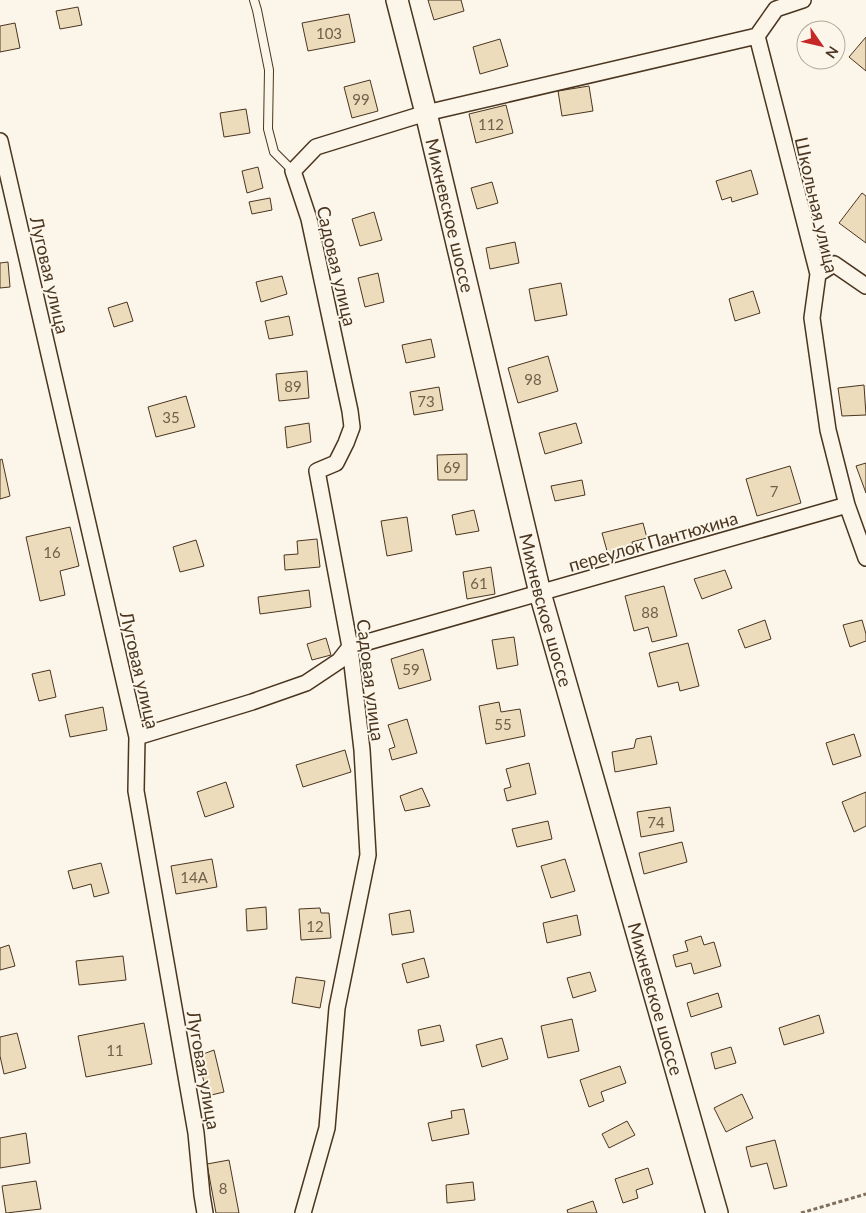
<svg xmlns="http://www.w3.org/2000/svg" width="866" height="1213" viewBox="0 0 866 1213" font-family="Lato,sans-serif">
	<rect width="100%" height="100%" fill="#fbf6e9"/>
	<!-- building -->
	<path fill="#ecdcbc" stroke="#4a3520" d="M 428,0 L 461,0 L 464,11 L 434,20 Z
		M 78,7 L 82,25 L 60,29 L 56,11 Z
		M 349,14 L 355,42 L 308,51 L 302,23 Z
		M 15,23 L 20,48 L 0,52 L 0,26 Z
		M 866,37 L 866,71 L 849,57 Z
		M 500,39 L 508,66 L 480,74 L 473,47 Z
		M 370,80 L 378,111 L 352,118 L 344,87 Z
		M 589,86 L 593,111 L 562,116 L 558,91 Z
		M 506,105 L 513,133 L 476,143 L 469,114 Z
		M 246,109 L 250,133 L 224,137 L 220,113 Z
		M 258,167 L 263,188 L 247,193 L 242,171 Z
		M 751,170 L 758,194 L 732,202 L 731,197 L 722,200 L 716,181 Z
		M 492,182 L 498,203 L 477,209 L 471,188 Z
		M 862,193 L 866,196 L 866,243 L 839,223 Z
		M 270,198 L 272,210 L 252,214 L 249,202 Z
		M 374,212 L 382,240 L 360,246 L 352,219 Z
		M 515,242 L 519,263 L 490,269 L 486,248 Z
		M 8,262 L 10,287 L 0,288 L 0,263 Z
		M 378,273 L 384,302 L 365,307 L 358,278 Z
		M 282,276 L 287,294 L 261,302 L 256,282 Z
		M 561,283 L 567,315 L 535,321 L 529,289 Z
		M 753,291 L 760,313 L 735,321 L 729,299 Z
		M 127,302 L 133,321 L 114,327 L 108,308 Z
		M 289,316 L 293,335 L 269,339 L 265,321 Z
		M 431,339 L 435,357 L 406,363 L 402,345 Z
		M 548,356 L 558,391 L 518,403 L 508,368 Z
		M 307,371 L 309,398 L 279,401 L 276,374 Z
		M 864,385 L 866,415 L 842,416 L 838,388 Z
		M 439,387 L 443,410 L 414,415 L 410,392 Z
		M 186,396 L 195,427 L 156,437 L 148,407 Z
		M 309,423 L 311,442 L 287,448 L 285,427 Z
		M 576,423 L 582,443 L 545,454 L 539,433 Z
		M 467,454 L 467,480 L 438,480 L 437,455 Z
		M 2,459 L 10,496 L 0,499 L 0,460 Z
		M 866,463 L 866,493 L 856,466 Z
		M 790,466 L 801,503 L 757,516 L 746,479 Z
		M 582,480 L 585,495 L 555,501 L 551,486 Z
		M 474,510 L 479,531 L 456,535 L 452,515 Z
		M 407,517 L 412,551 L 387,556 L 381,521 Z
		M 643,523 L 647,538 L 632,542 L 634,552 L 609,558 L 602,533 Z
		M 70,527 L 79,566 L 60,571 L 65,595 L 40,601 L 26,537 Z
		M 317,539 L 320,567 L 285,570 L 284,555 L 298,554 L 297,541 Z
		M 196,540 L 204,566 L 180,572 L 173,547 Z
		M 491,567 L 495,594 L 467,599 L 463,572 Z
		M 725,570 L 732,588 L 702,599 L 694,579 Z
		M 664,586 L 677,636 L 652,642 L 648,627 L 634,631 L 625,596 Z
		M 309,590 L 311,607 L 260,614 L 258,597 Z
		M 765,620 L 771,639 L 745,648 L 738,630 Z
		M 862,620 L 866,634 L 866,641 L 850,647 L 843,625 Z
		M 514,637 L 518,665 L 497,669 L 492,640 Z
		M 326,638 L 331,655 L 312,660 L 307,644 Z
		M 688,643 L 699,686 L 680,691 L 678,682 L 658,687 L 649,653 Z
		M 423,649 L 431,680 L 399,689 L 391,659 Z
		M 50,670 L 56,697 L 39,701 L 32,674 Z
		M 499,702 L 501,712 L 520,709 L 525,736 L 486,744 L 479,706 Z
		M 103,707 L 107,730 L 70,737 L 65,715 Z
		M 407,719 L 417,753 L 392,760 L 389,749 L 395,747 L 388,725 Z
		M 854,734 L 861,756 L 833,765 L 826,743 Z
		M 651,736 L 657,764 L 615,772 L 612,752 L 634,748 L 636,739 Z
		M 345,750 L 351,772 L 303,787 L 296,765 Z
		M 529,763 L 536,794 L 507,801 L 504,789 L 511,787 L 506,769 Z
		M 226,782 L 234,807 L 205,817 L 197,792 Z
		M 422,788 L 430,806 L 405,811 L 400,796 Z
		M 866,792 L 866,826 L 854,832 L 842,802 Z
		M 670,807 L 674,831 L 641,837 L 637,812 Z
		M 548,821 L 552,839 L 517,847 L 512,829 Z
		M 682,842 L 687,862 L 644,874 L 639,853 Z
		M 212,859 L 217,887 L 176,894 L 171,866 Z
		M 565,859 L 575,891 L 551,898 L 541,866 Z
		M 101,863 L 109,893 L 94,897 L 91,884 L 73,889 L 68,871 Z
		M 266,907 L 267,929 L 247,931 L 246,909 Z
		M 320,908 L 321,913 L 329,913 L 331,938 L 301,940 L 299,909 Z
		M 410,910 L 414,932 L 392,935 L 389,914 Z
		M 577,915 L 581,935 L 547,943 L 543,923 Z
		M 701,936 L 704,945 L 714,942 L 721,966 L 694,974 L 691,963 L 676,967 L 673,955 L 688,951 L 685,941 Z
		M 9,945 L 15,966 L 0,970 L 0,948 Z
		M 123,956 L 126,980 L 79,985 L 76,961 Z
		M 424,958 L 429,977 L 407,983 L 402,964 Z
		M 590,972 L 596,991 L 573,998 L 567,978 Z
		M 296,977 L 325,981 L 320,1008 L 292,1003 Z
		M 718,993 L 722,1007 L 691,1017 L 687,1003 Z
		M 819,1015 L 824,1033 L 784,1045 L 779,1028 Z
		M 572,1019 L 579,1051 L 548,1058 L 541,1026 Z
		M 144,1023 L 152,1064 L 86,1077 L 78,1036 Z
		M 440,1025 L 444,1041 L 421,1046 L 418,1030 Z
		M 17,1033 L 26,1068 L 4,1074 L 0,1056 L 0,1037 Z
		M 502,1038 L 508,1059 L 482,1067 L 476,1045 Z
		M 731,1047 L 736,1063 L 715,1069 L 711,1053 Z
		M 214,1050 L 224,1092 L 207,1096 L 198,1056 Z
		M 620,1066 L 626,1083 L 601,1092 L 604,1101 L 589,1107 L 580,1080 Z
		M 742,1094 L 753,1118 L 726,1132 L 714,1108 Z
		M 464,1109 L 469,1134 L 432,1141 L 428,1123 L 452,1118 L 451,1111 Z
		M 627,1121 L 635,1135 L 609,1148 L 602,1134 Z
		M 26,1133 L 30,1163 L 0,1168 L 0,1138 Z
		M 775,1140 L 787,1186 L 774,1189 L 767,1163 L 751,1167 L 746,1147 Z
		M 229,1160 L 239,1213 L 216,1213 L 207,1164 Z
		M 648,1168 L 653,1184 L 636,1190 L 638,1198 L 623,1203 L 615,1179 Z
		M 36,1181 L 41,1209 L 6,1213 L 2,1186 Z
		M 473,1182 L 475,1200 L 447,1203 L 446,1185 Z
		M 593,1201 L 597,1213 L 568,1213 L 567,1210 Z"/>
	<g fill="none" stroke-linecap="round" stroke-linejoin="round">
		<!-- lane casing -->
		<g stroke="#4a3520" stroke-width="10">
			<path id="lane" d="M 254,0 L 257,10 L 269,70 L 268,129 L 274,152 L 293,171"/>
		</g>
		<!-- street casing -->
		<g stroke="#4a3520" stroke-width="18">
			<path id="street" d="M 757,36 L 818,274 L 812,318 L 828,430 L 847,505 L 866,558
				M 757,36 L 776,9 L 803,0
				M 0,141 L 137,737 L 136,791 L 196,1133 L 202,1195 L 205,1213
				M 818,274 L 834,264 L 866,286
				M 137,737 L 252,702 L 306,683 L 339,661 L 350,647 L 847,505
				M 303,1213 L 327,1128 L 337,1008 L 368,855 L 362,750 L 350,647 L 317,471 L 336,463 L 346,443 L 352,427 L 350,411 L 309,219 L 293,171 L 316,147 L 426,113 L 757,36"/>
		</g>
		<!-- secondary casing -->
		<g stroke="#4a3520" stroke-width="24">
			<g id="secondary">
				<path id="s1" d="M 397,0 L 426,113 L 540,593 L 717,1213"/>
			</g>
		</g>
		<!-- path -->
		<path stroke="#7f6f5c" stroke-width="3" stroke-dasharray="4 2.5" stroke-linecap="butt" d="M 801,1213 L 866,1194"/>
		<!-- lane -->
		<use href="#lane" stroke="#fbf6e9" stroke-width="8"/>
		<!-- street -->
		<use href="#street" stroke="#fbf6e9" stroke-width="15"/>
		<!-- secondary -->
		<use href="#secondary" stroke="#fbf6e9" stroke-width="21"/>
	</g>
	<g text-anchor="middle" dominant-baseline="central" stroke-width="4" stroke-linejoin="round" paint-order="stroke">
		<!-- number labels -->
		<g font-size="15" fill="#725f47">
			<text x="329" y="33">103</text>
			<text x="361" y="99">99</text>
			<text x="491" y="124">112</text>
			<text x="533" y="379">98</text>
			<text x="293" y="386">89</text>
			<text x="426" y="401">73</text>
			<text x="171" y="417">35</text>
			<text x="452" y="467">69</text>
			<text x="774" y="491">7</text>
			<text x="52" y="552">16</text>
			<text x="479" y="583">61</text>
			<text x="650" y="612">88</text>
			<text x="411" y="669">59</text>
			<text x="503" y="724">55</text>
			<text x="656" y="822">74</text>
			<text x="194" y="877">14А</text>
			<text x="315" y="926">12</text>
			<text x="115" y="1050">11</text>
			<text x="223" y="1188">8</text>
		</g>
		<!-- street labels -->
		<g font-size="18" fill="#4a3520" stroke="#fbf6e9">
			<text transform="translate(817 205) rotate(77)">Школьная улица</text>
			<text stroke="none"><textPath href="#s1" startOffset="222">Михневское шоссе</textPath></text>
			<text transform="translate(337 266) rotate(77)">Садовая улица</text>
			<text transform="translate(50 275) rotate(77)">Луговая улица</text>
			<text transform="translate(653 541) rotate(-16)">переулок Пантюхина</text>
			<text stroke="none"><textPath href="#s1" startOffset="628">Михневское шоссе</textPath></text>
			<text transform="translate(140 670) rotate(77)">Луговая улица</text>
			<text transform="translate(371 680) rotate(83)">Садовая улица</text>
			<text stroke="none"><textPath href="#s1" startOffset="1032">Михневское шоссе</textPath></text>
			<text transform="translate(204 1070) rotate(80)">Луговая улица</text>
		</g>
	</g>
	<!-- north arrow -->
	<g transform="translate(821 45) rotate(124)"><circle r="24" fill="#fbf6e9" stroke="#b4a999"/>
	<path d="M0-4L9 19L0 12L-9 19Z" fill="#c62828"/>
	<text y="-8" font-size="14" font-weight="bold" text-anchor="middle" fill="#4a3520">N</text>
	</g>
</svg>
